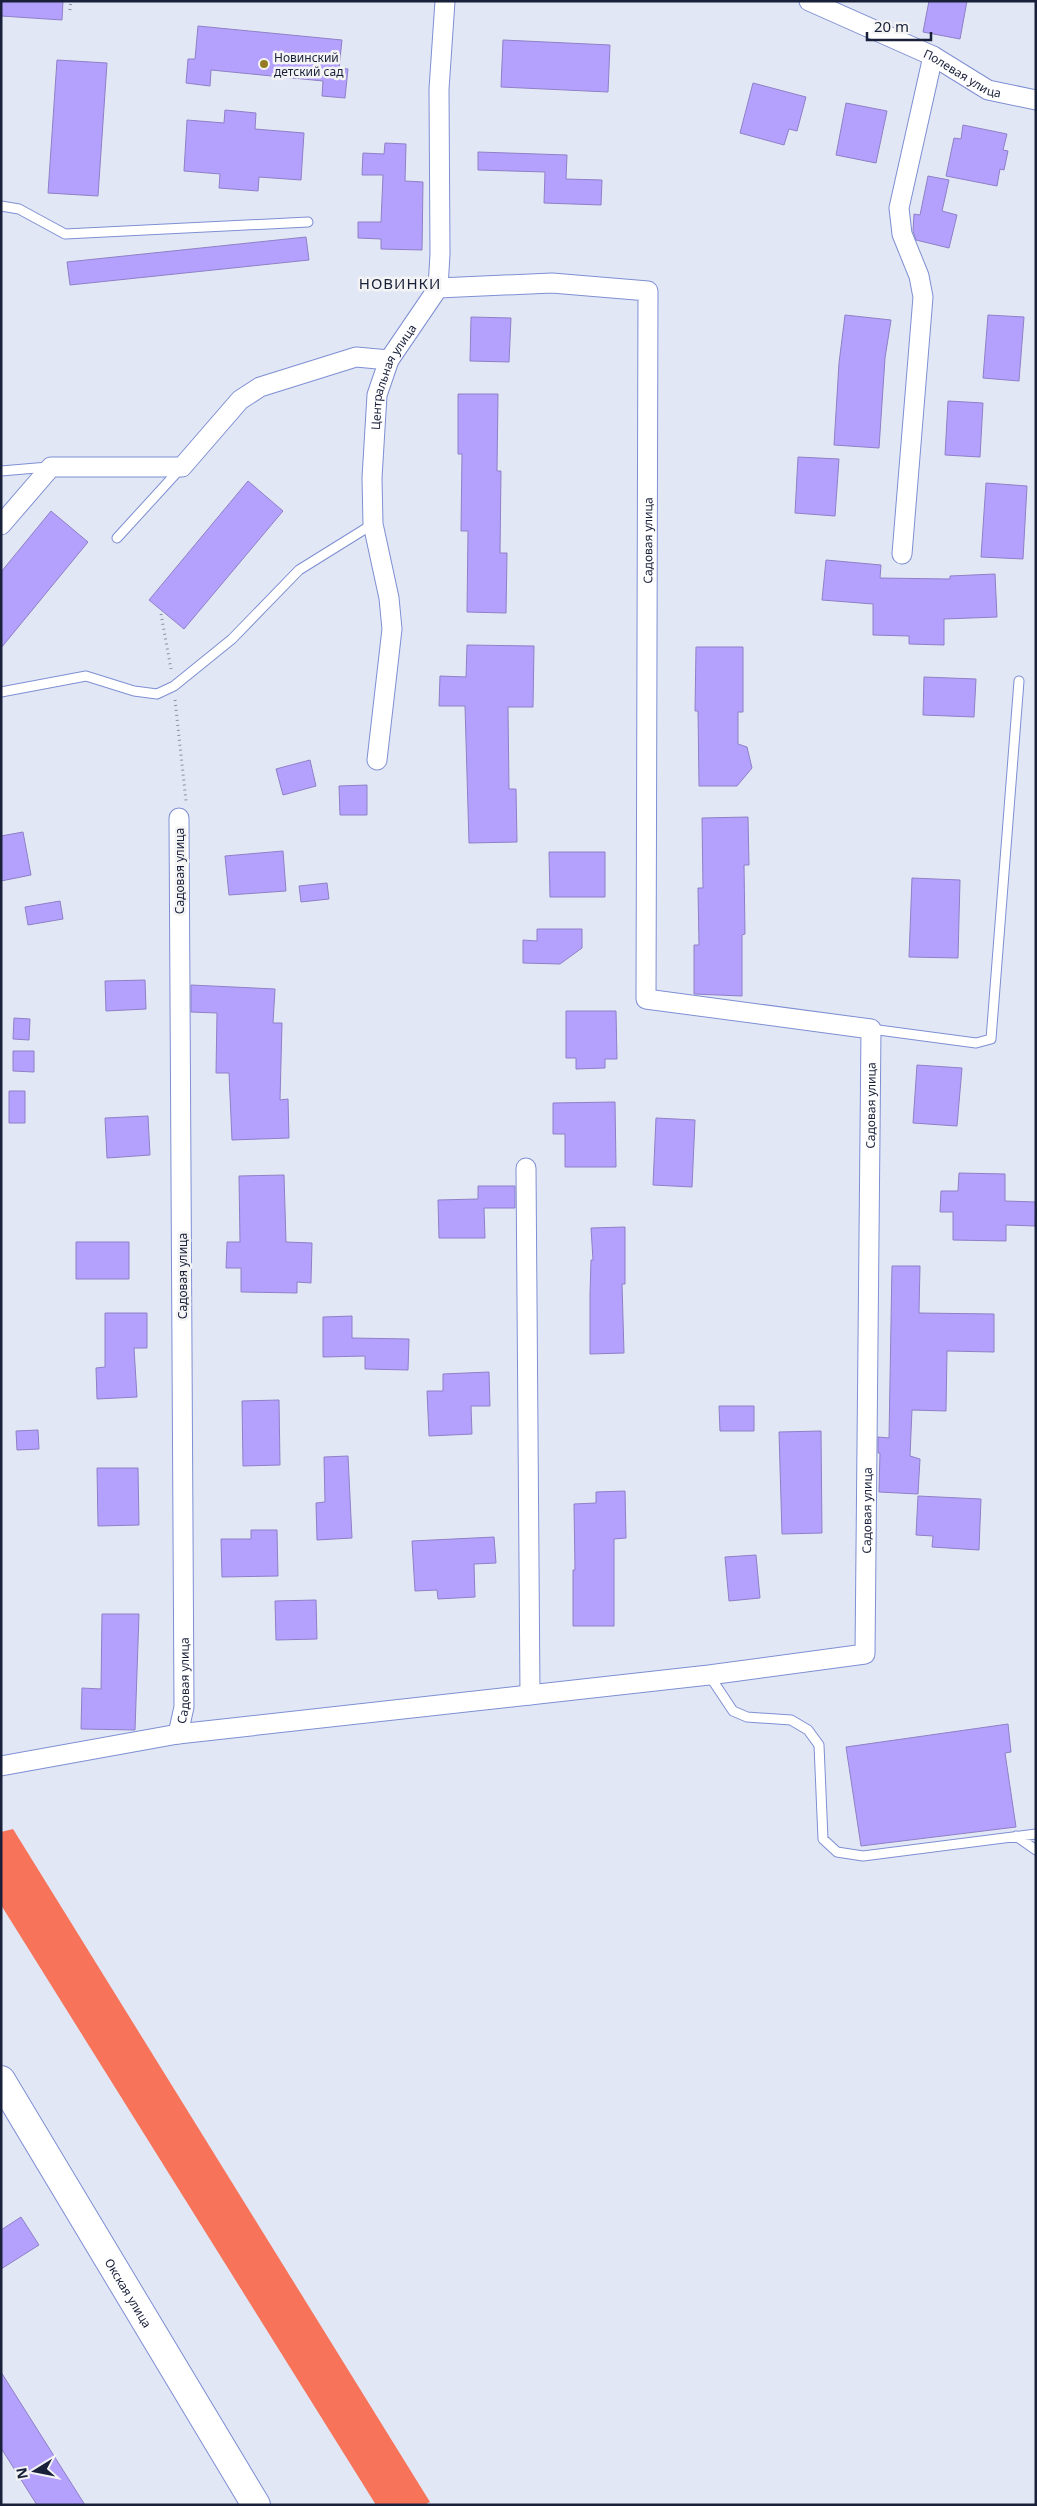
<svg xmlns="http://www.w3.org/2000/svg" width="1037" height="2506" viewBox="0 0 1037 2506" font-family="'Noto Sans',sans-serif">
	<rect width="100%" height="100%" fill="#e2e7f6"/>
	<!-- forest -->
	<path fill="#f7745a" d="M 13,1829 L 430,2502 L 424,2505 L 376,2505 L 1,1905 L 1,1832 Z"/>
	<!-- building -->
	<path fill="#b4a1fe" stroke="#8e80c6" d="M 1,1 L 63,1 L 62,20 L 1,16 Z
		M 929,1 L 967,1 L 960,39 L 923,32 Z
		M 198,26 L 342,40 L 339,68 L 348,69 L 345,98 L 322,96 L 323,81 L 211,70 L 210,86 L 186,83 L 188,59 L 195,59 Z
		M 503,40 L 610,45 L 608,92 L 501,87 Z
		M 57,60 L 107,63 L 98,196 L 48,193 Z
		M 753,83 L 806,97 L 797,131 L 789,129 L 784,145 L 740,133 Z
		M 846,103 L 887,111 L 876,163 L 836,155 Z
		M 225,110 L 256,113 L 255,129 L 304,133 L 301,180 L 259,177 L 258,191 L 219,188 L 220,174 L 184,171 L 187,120 L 224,123 Z
		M 963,125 L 1007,134 L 1003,150 L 1008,151 L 1004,170 L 1000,169 L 997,186 L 946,176 L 954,138 L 961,139 Z
		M 385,143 L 406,144 L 405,181 L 423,182 L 422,250 L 381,249 L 381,239 L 358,238 L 358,222 L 381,222 L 383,175 L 362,175 L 363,153 L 384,154 Z
		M 478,152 L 567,155 L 566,179 L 602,180 L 601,205 L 544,203 L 545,172 L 478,170 Z
		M 928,176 L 949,180 L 942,211 L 957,215 L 949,248 L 916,240 L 913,231 L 914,214 L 920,215 Z
		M 306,237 L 309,260 L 70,285 L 67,262 Z
		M 845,315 L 891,320 L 885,358 L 879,448 L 834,445 L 839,363 Z
		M 988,315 L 1024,317 L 1019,381 L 983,378 Z
		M 471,317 L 511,318 L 509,362 L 470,361 Z
		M 458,394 L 498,394 L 497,471 L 501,471 L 500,553 L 507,553 L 506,613 L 467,612 L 468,531 L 461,531 L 462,454 L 458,454 Z
		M 948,401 L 983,403 L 980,457 L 945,455 Z
		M 798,457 L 839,459 L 835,516 L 795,513 Z
		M 248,481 L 283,511 L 184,629 L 149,600 Z
		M 986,483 L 1027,486 L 1023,559 L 981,557 Z
		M 51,511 L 88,542 L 1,648 L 1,572 Z
		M 826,560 L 881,565 L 880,578 L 950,579 L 950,576 L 995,574 L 997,617 L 944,619 L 944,645 L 909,644 L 909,636 L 873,635 L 873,604 L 822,600 Z
		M 467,645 L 534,646 L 533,707 L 508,707 L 509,789 L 516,789 L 517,842 L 469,843 L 465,706 L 439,706 L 440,676 L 466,677 Z
		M 696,647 L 743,647 L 743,712 L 738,712 L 738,744 L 747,747 L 752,768 L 737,786 L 699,786 L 698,711 L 695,711 Z
		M 924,677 L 976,679 L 974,717 L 923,715 Z
		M 310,760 L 316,786 L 283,795 L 276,769 Z
		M 367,785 L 367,815 L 340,815 L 339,786 Z
		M 748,817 L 749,865 L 744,865 L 745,934 L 742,935 L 742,996 L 694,994 L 694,945 L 699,945 L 698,888 L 703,888 L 702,818 Z
		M 23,832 L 31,875 L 1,881 L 1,836 Z
		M 283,851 L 286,891 L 229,895 L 225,856 Z
		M 549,852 L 605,852 L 605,897 L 550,897 Z
		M 912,878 L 960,880 L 958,958 L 909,957 Z
		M 327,883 L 329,899 L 301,902 L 299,886 Z
		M 60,901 L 63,919 L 28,925 L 25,907 Z
		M 537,929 L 582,929 L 582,948 L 560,964 L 523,963 L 523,940 L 537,941 Z
		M 145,980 L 146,1009 L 106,1011 L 105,981 Z
		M 191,985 L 275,989 L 273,1023 L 282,1023 L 280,1100 L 288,1099 L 289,1138 L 232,1140 L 229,1073 L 216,1073 L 217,1013 L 191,1012 Z
		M 566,1011 L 616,1011 L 617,1059 L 605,1059 L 605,1068 L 576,1069 L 576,1058 L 566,1058 Z
		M 14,1018 L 30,1019 L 29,1040 L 13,1039 Z
		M 13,1051 L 34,1051 L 34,1072 L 13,1071 Z
		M 917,1065 L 962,1068 L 957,1126 L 913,1123 Z
		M 9,1091 L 25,1091 L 25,1123 L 9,1123 Z
		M 615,1102 L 616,1167 L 565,1167 L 565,1134 L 553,1134 L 553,1103 Z
		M 148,1116 L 150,1155 L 107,1158 L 105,1118 Z
		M 656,1118 L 695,1120 L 692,1187 L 653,1185 Z
		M 959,1173 L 1005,1174 L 1005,1201 L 1036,1202 L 1035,1226 L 1006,1225 L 1006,1241 L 953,1240 L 953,1212 L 940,1212 L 941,1191 L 958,1191 Z
		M 284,1175 L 286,1242 L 312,1243 L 311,1283 L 297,1282 L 297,1293 L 241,1292 L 241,1268 L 226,1268 L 227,1242 L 240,1242 L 239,1176 Z
		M 478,1186 L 515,1186 L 515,1208 L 484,1208 L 485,1238 L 439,1238 L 438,1200 L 478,1199 Z
		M 625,1227 L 625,1284 L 622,1284 L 624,1353 L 590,1354 L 590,1294 L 591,1260 L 593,1260 L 591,1228 Z
		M 76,1242 L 129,1242 L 129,1279 L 76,1279 Z
		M 892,1266 L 920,1266 L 919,1313 L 994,1314 L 994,1352 L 947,1351 L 946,1411 L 912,1410 L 910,1456 L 920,1459 L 918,1494 L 879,1492 L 880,1453 L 878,1453 L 878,1437 L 889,1438 Z
		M 105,1313 L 147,1313 L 147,1348 L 134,1348 L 137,1397 L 97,1399 L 96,1368 L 105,1367 Z
		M 352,1316 L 352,1338 L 409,1339 L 408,1370 L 365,1369 L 365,1356 L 323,1357 L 323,1317 Z
		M 489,1372 L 490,1406 L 471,1406 L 472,1434 L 429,1436 L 427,1391 L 443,1391 L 443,1374 Z
		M 279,1400 L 280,1465 L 243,1466 L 242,1401 Z
		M 719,1406 L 754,1406 L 754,1431 L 720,1431 Z
		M 38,1430 L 39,1449 L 17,1450 L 16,1431 Z
		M 821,1431 L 822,1533 L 782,1534 L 779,1432 Z
		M 348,1456 L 352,1538 L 317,1540 L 316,1503 L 325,1502 L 324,1457 Z
		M 97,1468 L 138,1468 L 139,1525 L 98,1526 Z
		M 625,1491 L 626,1538 L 614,1539 L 614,1626 L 573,1626 L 573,1570 L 575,1570 L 574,1504 L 596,1503 L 596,1492 Z
		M 918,1496 L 981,1499 L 979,1550 L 932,1547 L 933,1536 L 916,1535 Z
		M 251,1530 L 277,1530 L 278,1576 L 222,1577 L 221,1539 L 251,1539 Z
		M 494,1537 L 496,1563 L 474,1564 L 475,1597 L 438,1599 L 437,1590 L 415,1591 L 412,1541 Z
		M 756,1555 L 760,1598 L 729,1601 L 725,1557 Z
		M 316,1600 L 317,1639 L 276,1640 L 275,1601 Z
		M 102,1614 L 139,1614 L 135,1730 L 81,1729 L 82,1688 L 101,1689 Z
		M 1008,1724 L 1011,1752 L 1005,1753 L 1016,1827 L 861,1846 L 846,1747 Z
		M 21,2217 L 39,2245 L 1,2269 L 1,2230 Z
		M 1,2372 L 85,2505 L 37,2505 L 1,2448 Z"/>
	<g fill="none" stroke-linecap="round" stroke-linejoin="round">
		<!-- service casing -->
		<g stroke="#7e8fd3" stroke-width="11">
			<path id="service" d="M 1,206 L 19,209 L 65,234 L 308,222
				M 1,471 L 48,467
				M 117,538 L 181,468
				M 1,692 L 86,676 L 134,691 L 157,694 L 174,686 L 232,639 L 299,570 L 373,524
				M 871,1029 L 976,1043 L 991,1039 L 1019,681
				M 709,1675 L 733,1711 L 747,1717 L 791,1720 L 808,1730 L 819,1745 L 823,1839 L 837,1852 L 863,1856 L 1036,1834
				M 1016,1836 L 1036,1850"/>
		</g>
		<!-- minor casing -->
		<g stroke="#7e8fd3" stroke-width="21">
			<g id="minor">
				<path id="s1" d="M 809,1 L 933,56 L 988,90 L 1036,100"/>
				<path d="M 1,525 L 51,467 L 182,467 L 240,400 L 260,387 L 356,357 L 389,360"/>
				<path d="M 902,554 L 923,297 L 919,276 L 902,234 L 899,208 L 933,56"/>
				<path id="s2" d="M 377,760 L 392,629 L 389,598 L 373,524 L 372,478 L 377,395 L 389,360 L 438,288 L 440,254 L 439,89 L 445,1"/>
				<path d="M 526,1168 L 530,1695"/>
				<path id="s3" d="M 178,1734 L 184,1707 L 179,818"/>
				<path id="s4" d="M 1,1766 L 178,1734 L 709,1675 L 865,1654 L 871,1029 L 646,999 L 648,291 L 552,283 L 438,288"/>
			</g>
		</g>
		<!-- primary casing -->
		<g stroke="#7e8fd3" stroke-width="30">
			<g id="primary">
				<path id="s5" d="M 1,2080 L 256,2505"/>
			</g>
		</g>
		<!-- path -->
		<path stroke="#8a90a4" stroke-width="3" stroke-dasharray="1 4" stroke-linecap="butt" d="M 70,10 L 71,1
			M 161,614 L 171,669
			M 175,700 L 186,801"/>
		<!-- service -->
		<use href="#service" stroke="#fff" stroke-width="9"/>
		<!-- minor -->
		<use href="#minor" stroke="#fff" stroke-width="19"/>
		<!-- primary -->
		<use href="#primary" stroke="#fff" stroke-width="28"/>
	</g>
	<!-- markers -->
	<circle fill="#957c24" stroke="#f4f4f4" stroke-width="2" cx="264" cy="64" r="5"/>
	<g text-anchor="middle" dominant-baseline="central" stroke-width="5" stroke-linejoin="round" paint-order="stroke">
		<!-- poi labels -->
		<g font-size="12" fill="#19203a" stroke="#f4f4f4" text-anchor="start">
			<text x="274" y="57">Новинский<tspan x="274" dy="14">детский сад</tspan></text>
		</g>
		<!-- street labels -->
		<g font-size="12" fill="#19203a" stroke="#f4f4f4">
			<text stroke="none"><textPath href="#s1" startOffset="170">Полевая улица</textPath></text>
			<text stroke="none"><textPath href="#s2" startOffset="390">Центральная улица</textPath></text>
			<text stroke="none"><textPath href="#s4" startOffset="2182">Садовая улица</textPath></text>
			<text transform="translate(179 871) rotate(-90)">Садовая улица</text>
			<text stroke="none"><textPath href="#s4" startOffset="1420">Садовая улица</textPath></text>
			<text transform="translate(182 1276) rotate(-90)">Садовая улица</text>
			<text stroke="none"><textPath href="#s4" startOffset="1015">Садовая улица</textPath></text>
			<text stroke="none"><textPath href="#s3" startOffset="54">Садовая улица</textPath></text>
			<text stroke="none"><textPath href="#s5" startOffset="248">Окская улица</textPath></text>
		</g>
		<!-- quarter labels -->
		<g font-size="15" letter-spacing="1" fill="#19203a" stroke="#f4f4f4">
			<text x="400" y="283">НОВИНКИ</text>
		</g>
	</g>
	<!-- border -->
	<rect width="1037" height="2506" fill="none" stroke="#19203a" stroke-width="5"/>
	<!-- north arrow -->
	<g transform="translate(35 2471) rotate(260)" stroke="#f4f4f4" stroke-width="4" paint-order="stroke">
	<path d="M0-4L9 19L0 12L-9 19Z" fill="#19203a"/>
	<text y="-8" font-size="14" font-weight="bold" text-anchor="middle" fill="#19203a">N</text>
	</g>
	<!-- scale -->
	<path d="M867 32v8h64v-8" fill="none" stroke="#19203a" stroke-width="2.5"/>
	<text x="874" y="32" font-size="15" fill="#19203a" stroke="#f4f4f4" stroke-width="4" paint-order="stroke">20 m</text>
</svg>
